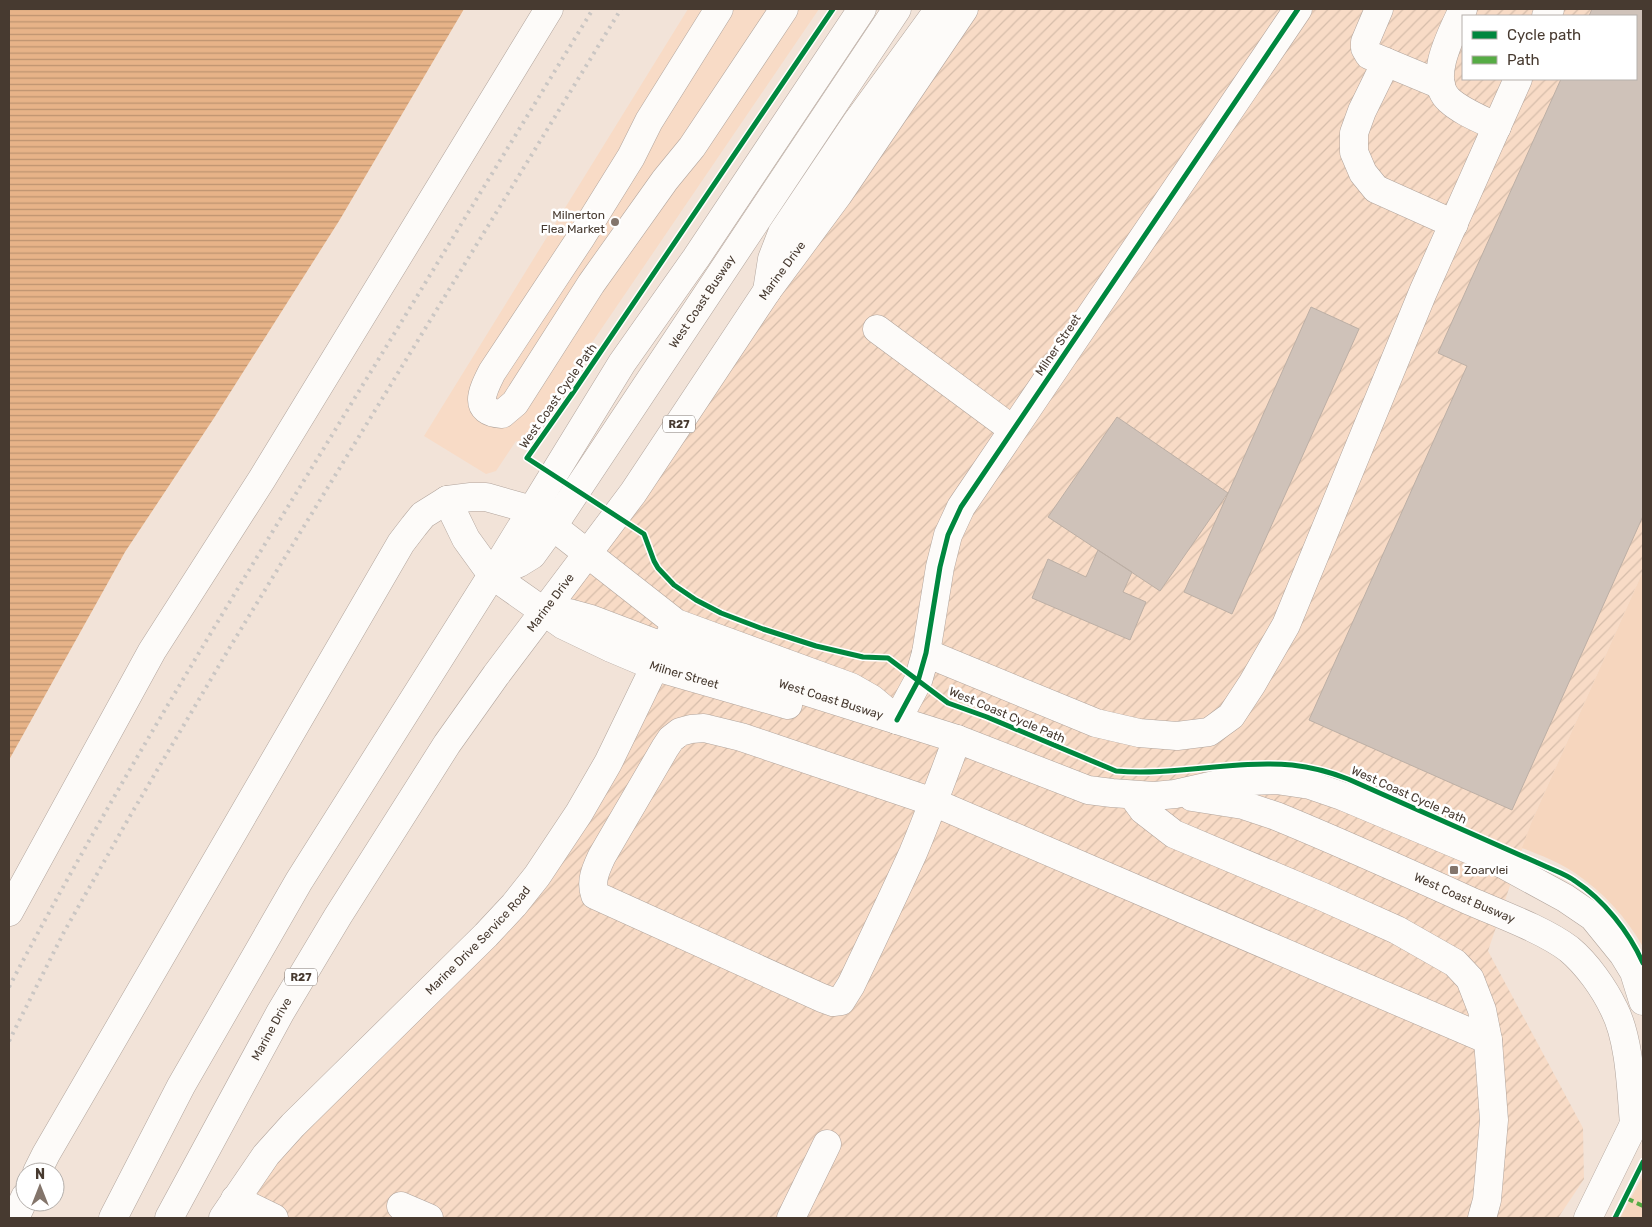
<svg xmlns="http://www.w3.org/2000/svg" width="1652" height="1227" viewBox="0 0 1652 1227" font-family="Rubik,sans-serif">
	<defs>
		<pattern id="industrial-furrows" width="10" height="10" patternUnits="userSpaceOnUse" patternTransform="scale(1.25)"><rect width="10" height="10" fill="#f8dbc6"/><path d="M-1 1l2-2M0 10L10 0M9 11l2-2" fill="none" stroke="#d6bdaa"/></pattern>
		<pattern id="water-rules" width="6" height="5" patternUnits="userSpaceOnUse" patternTransform="scale(1.25)"><rect width="6" height="5" fill="#e7b388"/><path d="M0 2.5h6" fill="none" stroke="#bd9370"/></pattern>
	</defs>
	<rect width="100%" height="100%" fill="#f2e3d8"/>
	<!-- built -->
	<path fill="#f8dbc6" d="M 688,9 L 819,9 L 523,444 L 516,441 L 496,471 L 486,474 L 424,436 Z"/>
	<!-- industrial -->
	<path fill="url(#industrial-furrows)" fill-rule="evenodd" d="M 964,9 L 1643,9 L 1643,571 L 1531,823 L 1488,951 L 1583,1128 L 1584,1179 L 1558,1218 L 220,1218 L 487,936 L 656,667 L 545,612 ZM 1463,16 L 1636,16 L 1636,79 L 1463,79 Z"/>
	<!-- grass -->
	<path fill="#f6d6be" d="M 1643,571 L 1643,947 C 1627,918 1603,892 1575,873 C 1559,862 1540,855 1522,848 L 1531,823 Z
		M 1643,1176 L 1643,1218 L 1620,1218 Z"/>
	<!-- water -->
	<path fill="url(#water-rules)" d="M 9,9 L 464,9 L 339,221 L 214,418 L 125,552 L 9,760 Z"/>
	<!-- building -->
	<path fill="#cfc2b9" stroke="#bcafa5" d="M 1592,9 L 1643,9 L 1643,516 L 1512,810 L 1309,720 L 1467,366 L 1438,353 L 1561,79 L 1636,79 L 1636,16 L 1589,16 Z
		M 1311,307 L 1359,329 L 1232,614 L 1184,592 Z
		M 1117,417 L 1228,493 L 1160,591 L 1048,517 Z
		M 1098,550 L 1132,572 L 1123,592 L 1146,602 L 1130,640 L 1032,598 L 1048,559 L 1086,577 Z"/>
	<g fill="none" stroke-linecap="round" stroke-linejoin="round">
		<!-- minor casing -->
		<g stroke="#b1a49c" stroke-width="29">
			<g id="minor">
				<path d="M 719,9 L 649,121 L 631,157 L 580,239 L 492,372 C 483,390 471,412 502,414 L 515,403 L 591,284 L 665,180 L 692,147 L 784,9"/>
				<path d="M 1379,9 L 1365,42 L 1365,48 L 1369,55 L 1441,85"/>
				<path d="M 1463,9 C 1453,31 1426,79 1449,100 C 1462,112 1481,119 1497,127"/>
				<path d="M 1546,16 L 1550,9"/>
				<path d="M 1386,62 L 1362,111 L 1354,133 L 1354,152 L 1363,173 L 1376,189 L 1454,224"/>
				<path d="M 767,291 L 772,259 L 782,233 L 856,123 L 939,9"/>
				<path d="M 877,329 L 1012,429"/>
				<path id="s1" d="M 447,500 L 466,539 L 492,575 L 563,625 L 611,648 L 656,667 L 788,705"/>
				<path id="s2" d="M 492,575 L 519,563 L 532,555 L 553,526 L 897,9"/>
				<path id="s3" d="M 545,612 L 569,613 L 591,619 L 665,647 L 957,739 L 1088,790 L 1112,793 L 1154,796 L 1175,794 L 1219,784 L 1247,781 L 1276,780 L 1310,785 L 1342,796 L 1499,862 L 1565,898 L 1593,917 L 1623,954 L 1634,972 L 1643,1001"/>
				<path d="M 926,653 L 1096,723 L 1139,733 L 1177,736 L 1209,732 L 1231,716 L 1252,684 L 1286,625 L 1423,292 L 1518,79"/>
				<path d="M 897,720 L 918,681 L 926,653 L 940,567 L 948,535 L 961,507 L 1298,9"/>
				<path d="M 957,739 C 943,777 929,815 913,853 C 893,897 872,941 851,985 L 841,1001 L 833,1002 L 822,998 L 595,895 C 590,881 596,869 602,856 L 665,748 L 671,739 L 680,732 L 691,729 L 704,728 L 741,737 L 933,802 L 1488,1040"/>
				<path d="M 1132,795 L 1143,810 L 1174,834 L 1321,896 L 1397,930 L 1455,963 L 1470,979 L 1482,1010 L 1488,1040 L 1494,1120 L 1487,1200 L 1482,1218"/>
				<path id="s4" d="M 1192,797 L 1243,805 L 1276,816 C 1342,843 1406,872 1470,901 C 1500,914 1544,930 1569,949 C 1587,964 1604,988 1614,1009 C 1630,1040 1631,1090 1634,1124"/>
				<path d="M 9,912 L 152,651 L 262,479 L 549,9"/>
				<path d="M 37,1172 L 46,1154 L 401,543 L 414,526 L 423,515 L 447,500 L 471,497 L 486,497 L 532,510 L 676,623 L 851,687 L 872,699 L 897,720"/>
				<path d="M 235,1199 L 274,1218"/>
				<path d="M 401,1206 L 429,1218"/>
				<path d="M 15,1218 L 25,1197"/>
				<path id="s5" d="M 223,1218 L 266,1155 L 293,1125 L 486,935 L 514,905 L 537,876 L 579,813 L 608,763 L 672,631"/>
				<path d="M 791,1218 L 827,1144"/>
				<path d="M 1588,1218 L 1634,1124 L 1643,1109"/>
			</g>
		</g>
		<!-- major casing -->
		<g stroke="#b1a49c" stroke-width="29">
			<g id="major">
				<path d="M 113,1218 L 181,1086 L 299,881 L 492,575 L 622,363 L 696,258 L 862,9"/>
				<path id="s6" d="M 169,1218 L 280,1013 L 338,916 L 447,744 L 496,675 L 633,493 L 767,291 L 838,195 L 964,9"/>
			</g>
		</g>
		<!-- minor -->
		<use href="#minor" stroke="#fdfbf9" stroke-width="28"/>
		<!-- major -->
		<use href="#major" stroke="#fdfbf9" stroke-width="28"/>
		<!-- rail -->
		<path stroke="#cac6c3" stroke-width="4" stroke-dasharray="2.5 5" stroke-linecap="butt" d="M 9,987 C 106,803 215,625 324,448 C 414,302 503,155 593,9
			M 9,1041 L 64,932 L 130,816 L 230,647 L 621,9"/>
		<!-- quiet -->
		<path stroke="#56ac45" stroke-width="4" stroke-dasharray="8 4" stroke-linecap="butt" d="M 1626,1198 L 1643,1206"/>
		<!-- cycleway casing -->
		<g stroke="#fff" stroke-width="8">
			<path id="cycleway" d="M 833,9 L 572,394 L 527,458 L 644,534 L 654,561 L 658,568 L 674,585 L 696,600 L 721,613 L 763,629 L 816,646 L 863,657 L 888,658 L 948,703 L 987,717 L 1116,771 C 1174,776 1233,760 1292,765 C 1311,767 1330,772 1348,779 L 1547,867 C 1556,871 1567,875 1575,881 C 1604,900 1629,932 1643,963
				M 897,720 L 918,681 L 926,653 L 940,567 L 948,535 L 961,507 L 1298,9
				M 1615,1218 L 1643,1162"/>
		</g>
		<!-- cycleway -->
		<use href="#cycleway" stroke="#00873e" stroke-width="5"/>
	</g>
	<!-- markers -->
	<g fill="#83756b" stroke="#fff" stroke-width="2">
		<circle cx="615" cy="222" r="5"/>
		<rect x="1449" y="865" width="10" height="10" rx="2.5"/>
	</g>
	<g text-anchor="middle" dominant-baseline="central" stroke-width="5" stroke-linejoin="round" paint-order="stroke">
		<!-- shield labels -->
		<g fill="#fff" stroke="#7e756e" stroke-width="1">
			<rect x="663" y="415.5" width="32" height="17" rx="4"/>
			<rect x="285" y="968.5" width="32" height="17" rx="4"/>
		</g>
		<g font-size="11" font-weight="bold" fill="#473a30">
			<text x="679" y="424">R27</text>
			<text x="301" y="977">R27</text>
		</g>
		<!-- poi labels -->
		<g font-size="12" fill="#473a30" stroke="#fff" text-anchor="end">
			<text x="605" y="215">Milnerton<tspan x="605" dy="14">Flea Market</tspan></text>
			<text x="1464" y="870" text-anchor="start">Zoarvlei</text>
		</g>
		<!-- street labels -->
		<g font-size="12" fill="#473a30" stroke="#fff">
			<text stroke="none"><textPath href="#s6" startOffset="1130">Marine Drive</textPath></text>
			<text stroke="none"><textPath href="#s2" startOffset="350">West Coast Busway</textPath></text>
			<text transform="translate(1058 345) rotate(-56)">Milner Street</text>
			<text transform="translate(558 396) rotate(-55)">West Coast Cycle Path</text>
			<text stroke="none"><textPath href="#s6" startOffset="725">Marine Drive</textPath></text>
			<text stroke="none"><textPath href="#s1" startOffset="306">Milner Street</textPath></text>
			<text stroke="none"><textPath href="#s3" startOffset="300">West Coast Busway</textPath></text>
			<text transform="translate(1007 715) rotate(23)">West Coast Cycle Path</text>
			<text transform="translate(1409 795) rotate(24)">West Coast Cycle Path</text>
			<text stroke="none"><textPath href="#s4" startOffset="292">West Coast Busway</textPath></text>
			<text stroke="none"><textPath href="#s5" startOffset="378">Marine Drive Service Road</textPath></text>
			<text stroke="none"><textPath href="#s6" startOffset="215">Marine Drive</textPath></text>
		</g>
	</g>
	<!-- border -->
	<rect width="1652" height="1227" fill="none" stroke="#473a30" stroke-width="20"/>
	<!-- legend -->
	<rect x="1462" y="15" width="175" height="65" fill="#ffffff" stroke="#b5b0ac"/>
	<rect x="1472" y="31" width="25" height="8" fill="#00873e" stroke="#b5b0ac"/>
	<text x="1507" y="40" font-size="15" fill="#473a30">Cycle path</text>
	<rect x="1472" y="56" width="25" height="8" fill="#56ac45" stroke="#b5b0ac"/>
	<text x="1507" y="65" font-size="15" fill="#473a30">Path</text>
	<!-- north arrow -->
	<g transform="translate(40 1187)"><circle r="24" fill="#ffffff" stroke="#b5b0ac"/>
	<path d="M0-4L9 19L0 12L-9 19Z" fill="#83756b"/>
	<text y="-8" font-size="14" font-weight="bold" text-anchor="middle" fill="#473a30">N</text>
	</g>
</svg>
